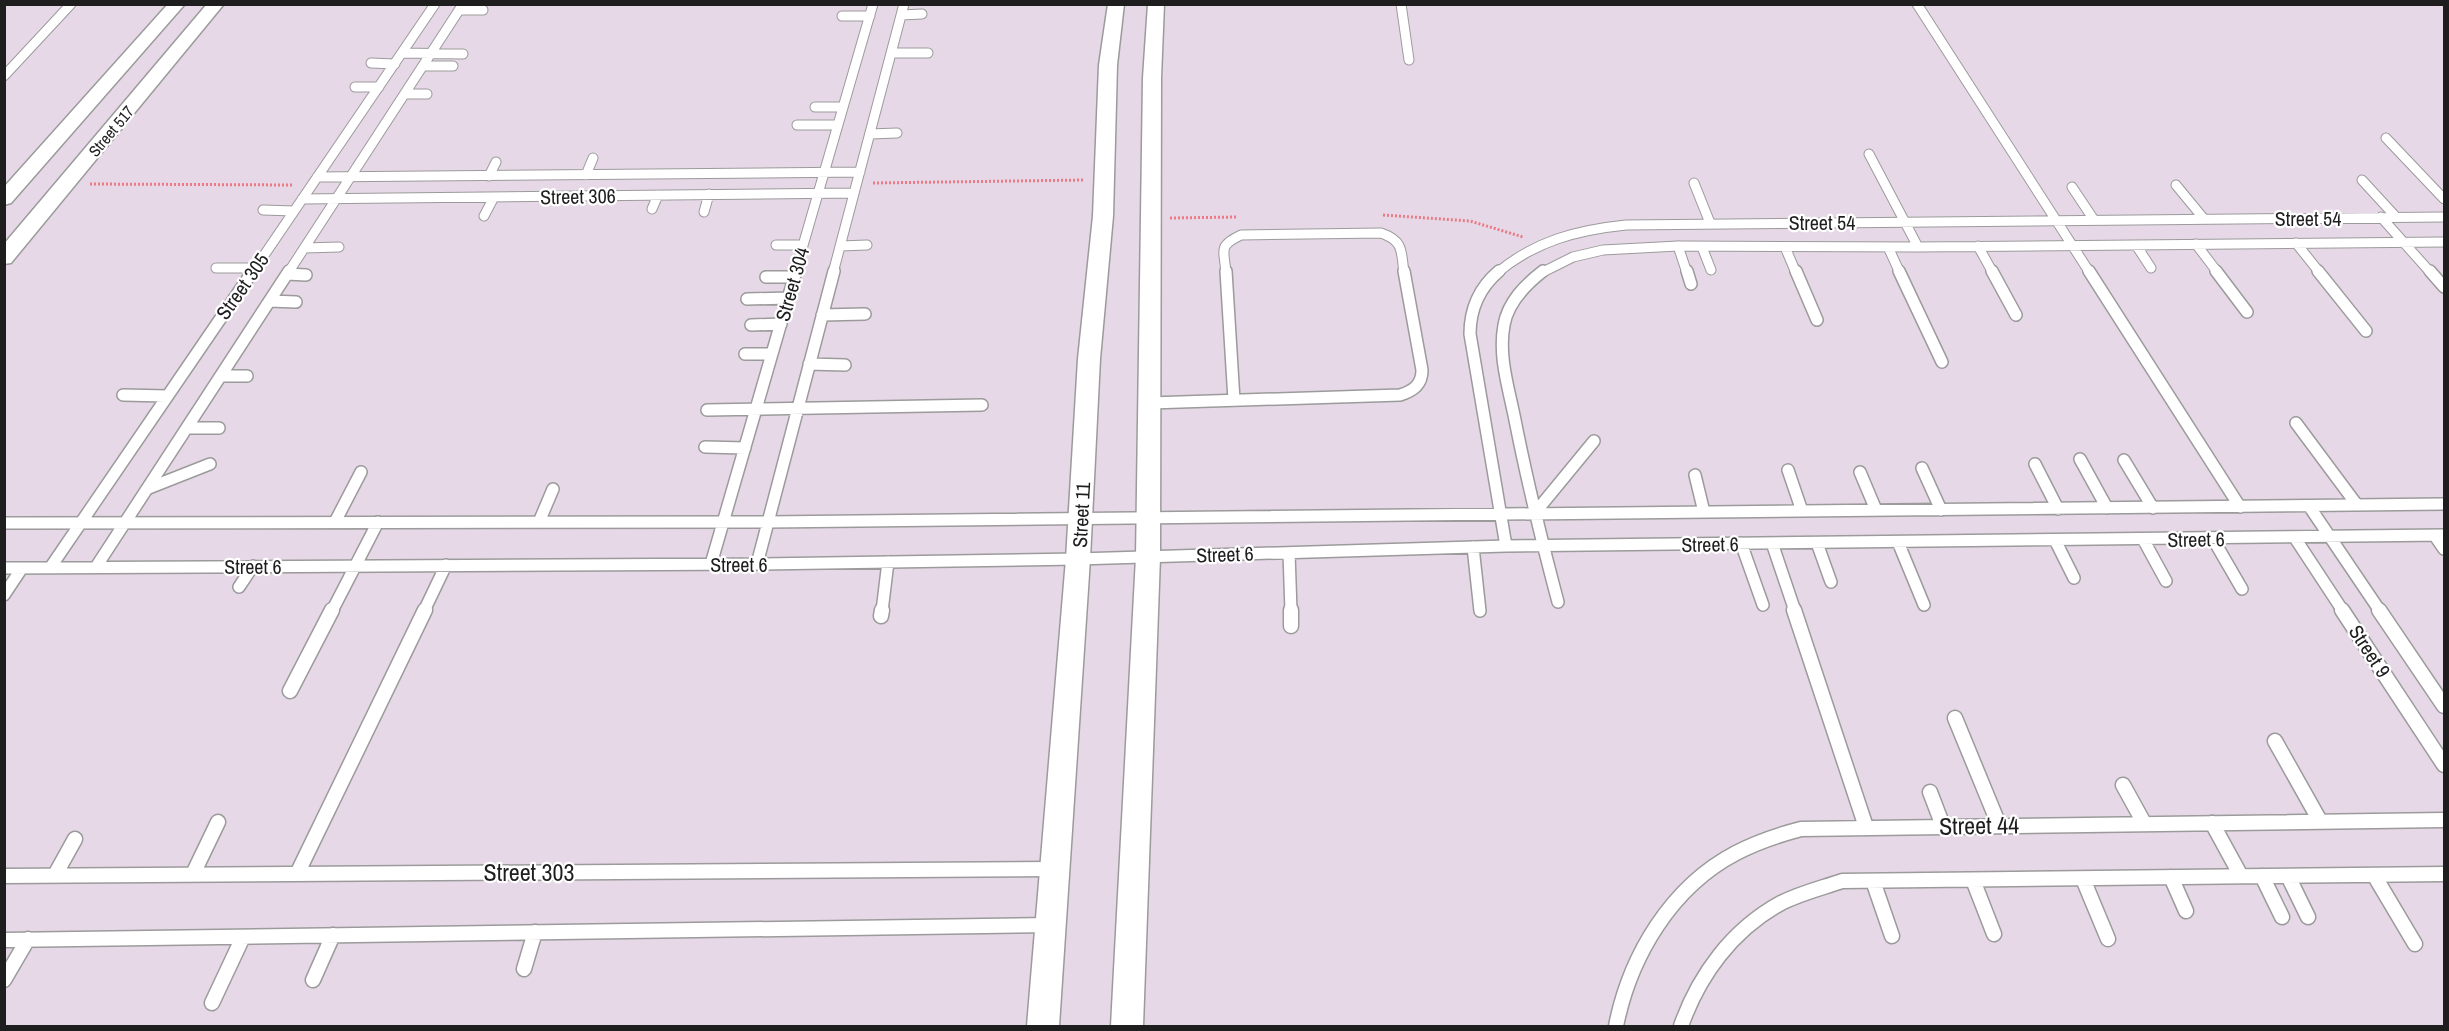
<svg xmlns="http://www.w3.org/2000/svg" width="2449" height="1031" viewBox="0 0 2449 1031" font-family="'Archivo Narrow',sans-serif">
	<rect width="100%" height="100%" fill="#eee9e6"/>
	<!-- industrial -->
	<path fill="#e6d8e6" d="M 5,5 L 2444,5 L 2444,1026 L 5,1026 Z"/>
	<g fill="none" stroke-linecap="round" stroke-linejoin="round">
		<!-- service-far2 casing -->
		<g stroke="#9b9b9b" stroke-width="11">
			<path id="service-far2" d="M 1401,4 L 1409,60
				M 1917,4 L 2090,273
				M 459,10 L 483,10
				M 901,15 L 922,14
				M 842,16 L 870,16
				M 402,53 L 463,54
				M 891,53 L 928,53
				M 371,63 L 395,64
				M 423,66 L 453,66
				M 4,76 L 71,4
				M 355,87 L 379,87
				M 405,94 L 427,94
				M 815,107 L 843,107
				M 797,125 L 837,125
				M 870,134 L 897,133
				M 2386,138 L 2444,199
				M 1869,154 L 1918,247
				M 586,175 L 593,158
				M 489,176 L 496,162
				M 317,177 L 860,172
				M 2362,180 L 2396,217
				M 1694,183 L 1710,223
				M 2176,185 L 2204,219
				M 2072,187 L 2094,220
				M 302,199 L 854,193
				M 652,209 L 658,195
				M 263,210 L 294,211
				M 704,212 L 709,194
				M 484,216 L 494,197
				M 2381,217 L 2431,273
				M 2296,243 L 2320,273
				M 2196,244 L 2218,273
				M 776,245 L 803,245
				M 2136,245 L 2151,268
				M 840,246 L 867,245
				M 1678,246 L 1687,273
				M 1978,246 L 1993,273
				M 1702,247 L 1711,270
				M 1785,247 L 1796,273
				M 1888,247 L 1900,273
				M 305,248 L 339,247
				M 216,268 L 255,268
				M 252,273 L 435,4
				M 288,273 L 463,4
				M 795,273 L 873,4
				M 833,273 L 904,4
				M 1226,273 C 1224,249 1218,246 1241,235 L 1381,233 C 1404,241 1401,251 1404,273
				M 1497,273 C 1535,241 1577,230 1626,225 L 2444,217
				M 1541,273 L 1573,257 L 1603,250 L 1678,246 L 1918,247 L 2444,242"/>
		</g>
		<!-- service-far1 casing -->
		<g stroke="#9b9b9b" stroke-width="14">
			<path id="service-far1" d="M 1226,271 L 1234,400
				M 1499,271 C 1479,288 1470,308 1470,334 L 1506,546
				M 1543,271 C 1525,285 1508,302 1504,325 C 1498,357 1509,389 1515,420 C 1527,481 1542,542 1558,602
				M 1687,271 L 1691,284
				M 1796,271 L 1817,320
				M 1899,271 L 1942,362
				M 1992,271 L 2016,315
				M 2089,271 L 2240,507
				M 2216,271 L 2247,312
				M 2318,271 L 2366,331
				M 2430,271 L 2444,287
				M 287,274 L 306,275
				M 766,277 L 794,277
				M 747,299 L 788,298
				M 270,301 L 296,302
				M 822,315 L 865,314
				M 751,325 L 781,324
				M 745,354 L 772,354
				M 809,364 L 845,365
				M 222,376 L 247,376
				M 123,395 L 167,396
				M 1150,403 L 1400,395 C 1413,391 1422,385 1422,370 L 1404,271
				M 707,410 L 982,405
				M 2296,423 L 2357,505
				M 187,428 L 219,428
				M 705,447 L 745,448
				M 2080,459 L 2107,508
				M 2124,460 L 2153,508
				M 2035,464 L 2058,509
				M 1922,468 L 1941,510
				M 1788,470 L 1802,511
				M 1860,472 L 1876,510
				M 1695,475 L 1704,512
				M 149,488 L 210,464
				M 2309,506 L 2380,611
				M 1534,514 L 1594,441
				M 335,522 L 361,472
				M 539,522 L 553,489
				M 4,523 L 768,522 L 2444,504
				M 2435,536 L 2444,549
				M 2295,538 L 2343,611
				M 2143,539 L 2166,581
				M 2213,539 L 2242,589
				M 2055,540 L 2074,578
				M 1898,542 L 1924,605
				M 1741,543 L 1763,605
				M 1772,543 L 1795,611
				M 1817,543 L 1831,582
				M 1473,547 L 1480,611
				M 1289,553 L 1291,611
				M 711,564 L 796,271
				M 757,564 L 834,271
				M 96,567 L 289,271
				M 4,568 L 757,564 L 1078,559 L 1506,546 L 2444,535
				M 50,568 L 253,271
				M 239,587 L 253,566
				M 4,595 L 22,568
				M 332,611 L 378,522
				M 424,611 L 446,565
				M 882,611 L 888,562"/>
		</g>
		<!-- service casing -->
		<g stroke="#9b9b9b" stroke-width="17">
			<path id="service" d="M 1291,610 L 1291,626
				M 1794,610 L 1866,827
				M 2342,610 L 2444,765
				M 2379,610 L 2444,706
				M 881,616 L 882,610
				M 290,691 L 332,610
				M 1955,718 L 1999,825
				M 2275,741 L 2320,821
				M 2123,785 L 2144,823
				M 1930,792 L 1943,826
				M 2212,823 L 2241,876
				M 193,874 L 218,822
				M 297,874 L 425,610
				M 55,875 L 75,839
				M 2374,875 L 2415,944
				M 4,876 L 1053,869
				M 2262,876 L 2282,917
				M 2288,876 L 2308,917
				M 2171,877 L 2186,911
				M 2083,879 L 2108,939
				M 1973,880 L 1994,934
				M 1873,881 L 1892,936
				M 4,940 L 1050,925
				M 524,969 L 535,932
				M 4,980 L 28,939
				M 313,980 L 333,935
				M 212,1003 L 243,937
				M 1616,1026 C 1630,956 1671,887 1736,853 C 1757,842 1778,835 1801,829 L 2444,820
				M 1681,1026 C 1699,975 1732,930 1781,903 C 1801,893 1822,888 1842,881 L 2444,874"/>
		</g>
		<!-- minor casing -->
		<g stroke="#9b9b9b" stroke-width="3">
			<path id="minor" d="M 168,4 L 185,4 L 11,203 L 4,205 L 4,187 Z
				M 207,4 L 224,4 L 11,263 L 4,264 L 4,244 Z
				M 1108,4 L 1124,4 L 1117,65 L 1113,216 L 1100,359 L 1090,559 L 1059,1026 L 1027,1026 L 1066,559 L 1078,359 L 1093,216 L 1099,65 Z
				M 1148,4 L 1164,4 L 1161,78 L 1160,557 L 1143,1026 L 1111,1026 L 1136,557 L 1143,78 Z"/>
		</g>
		<!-- path -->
		<path stroke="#ea7b86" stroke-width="3" stroke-dasharray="2 2" stroke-linecap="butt" d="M 873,183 L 1084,180
			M 90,184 L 293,185
			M 1383,215 L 1470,221 L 1523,237
			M 1170,218 L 1238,217"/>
		<!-- service-far2 -->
		<use href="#service-far2" stroke="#fff" stroke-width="9"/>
		<!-- service-far1 -->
		<use href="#service-far1" stroke="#fff" stroke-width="11"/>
		<!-- service -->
		<use href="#service" stroke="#fff" stroke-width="14"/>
		<!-- minor -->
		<use href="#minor" fill="#fff" fill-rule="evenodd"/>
	</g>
	<g text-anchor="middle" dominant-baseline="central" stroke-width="4.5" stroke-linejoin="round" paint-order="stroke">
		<!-- far-street labels -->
		<g font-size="16" fill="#1e1e1e" stroke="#fff">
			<text transform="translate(111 131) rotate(-50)">Street 517</text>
		</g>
		<!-- street labels -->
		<g font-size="20" fill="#1e1e1e" stroke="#fff">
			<text transform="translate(578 196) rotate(-1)">Street 306</text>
			<text x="2308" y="218">Street 54</text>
			<text x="1822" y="222">Street 54</text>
			<text transform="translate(792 284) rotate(-74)">Street 304</text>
			<text transform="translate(242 286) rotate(-55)">Street 305</text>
			<text transform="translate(1081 515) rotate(-87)">Street 11</text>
			<text transform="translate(2196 539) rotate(-1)">Street 6</text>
			<text transform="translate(1710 544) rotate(-1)">Street 6</text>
			<text transform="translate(1225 554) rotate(-2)">Street 6</text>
			<text x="739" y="564">Street 6</text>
			<text x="253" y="566">Street 6</text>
			<text transform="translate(2370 651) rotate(57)">Street 9</text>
		</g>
		<!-- near-street labels -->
		<g font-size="24" fill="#1e1e1e" stroke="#fff">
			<text transform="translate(1979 825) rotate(-1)">Street 44</text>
			<text x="529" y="872">Street 303</text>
		</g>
	</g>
	<!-- border -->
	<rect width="2449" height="1031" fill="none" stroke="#1e1e1e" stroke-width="12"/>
</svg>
